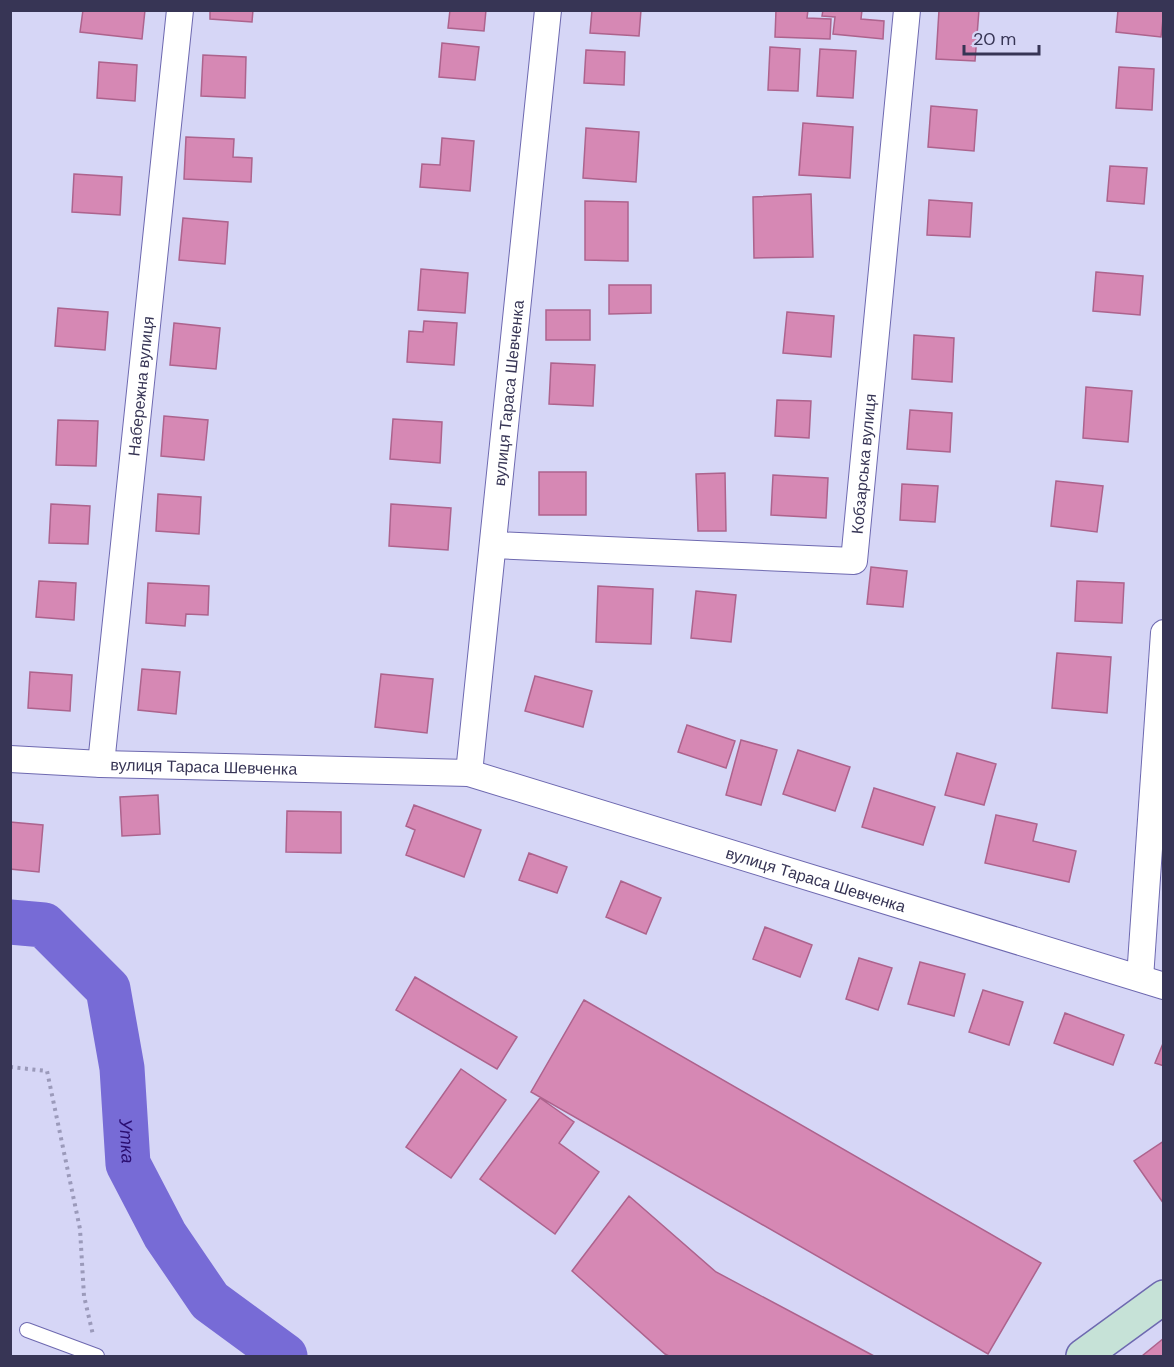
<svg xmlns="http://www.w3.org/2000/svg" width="1174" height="1367" viewBox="0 0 1174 1367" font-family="'DM Sans',sans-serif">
	<rect width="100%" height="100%" fill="#d6d6f6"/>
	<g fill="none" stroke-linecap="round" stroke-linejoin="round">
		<!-- river -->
		<path stroke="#776bd6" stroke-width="45" id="s1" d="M 10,922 L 44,925 L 108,989 L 122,1068 L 128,1164 L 165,1235 L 210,1301 L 285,1356"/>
	</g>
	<!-- building -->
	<path fill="#d688b4" stroke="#ad638d" stroke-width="1.5" d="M 83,10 L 145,10 L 142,39 L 80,32 Z
		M 210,10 L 253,10 L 252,22 L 210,19 Z
		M 450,10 L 486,10 L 484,31 L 448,28 Z
		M 592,10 L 641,10 L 639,36 L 590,33 Z
		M 776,10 L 808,10 L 807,18 L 831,19 L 830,39 L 775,37 Z
		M 823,10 L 862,10 L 861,19 L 884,21 L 883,39 L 833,34 L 835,17 L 822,16 Z
		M 939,10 L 979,10 L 975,61 L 936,59 Z
		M 1118,10 L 1164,10 L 1161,37 L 1116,32 Z
		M 442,43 L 479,47 L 475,80 L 439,77 Z
		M 770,47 L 800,49 L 798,91 L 768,90 Z
		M 820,49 L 856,51 L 853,98 L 817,96 Z
		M 586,50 L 625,52 L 624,85 L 584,83 Z
		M 203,55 L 246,57 L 245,98 L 201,96 Z
		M 99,62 L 137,65 L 135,101 L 97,98 Z
		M 1119,67 L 1154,69 L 1152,110 L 1116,108 Z
		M 931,106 L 977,110 L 974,151 L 928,147 Z
		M 803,123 L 853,127 L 850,178 L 799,175 Z
		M 586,128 L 639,132 L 636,182 L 583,178 Z
		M 186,137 L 234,139 L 233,157 L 252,158 L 251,182 L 184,179 Z
		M 442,138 L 474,141 L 470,191 L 420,187 L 422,164 L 440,165 Z
		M 1110,166 L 1147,168 L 1144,204 L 1107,201 Z
		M 74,174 L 122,177 L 120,215 L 72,212 Z
		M 811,194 L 813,257 L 754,258 L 753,197 Z
		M 929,200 L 972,203 L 970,237 L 927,235 Z
		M 585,201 L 628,202 L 628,261 L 585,260 Z
		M 183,218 L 228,222 L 225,264 L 179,260 Z
		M 421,269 L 468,273 L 465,313 L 418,310 Z
		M 1096,272 L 1143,276 L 1140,315 L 1093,311 Z
		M 609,285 L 651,285 L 651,313 L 609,314 Z
		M 58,308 L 108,312 L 105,350 L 55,346 Z
		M 546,310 L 590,310 L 590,340 L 546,340 Z
		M 787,312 L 834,316 L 831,357 L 783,353 Z
		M 424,321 L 457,323 L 454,365 L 407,362 L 409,331 L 423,332 Z
		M 174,323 L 220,328 L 216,369 L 170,365 Z
		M 914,335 L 954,338 L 952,382 L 912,379 Z
		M 551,363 L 595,365 L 593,406 L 549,404 Z
		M 1086,387 L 1132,391 L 1128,442 L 1083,438 Z
		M 777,400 L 811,401 L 809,438 L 775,436 Z
		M 910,410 L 952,413 L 950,452 L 907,449 Z
		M 164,416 L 208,420 L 204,460 L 161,456 Z
		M 393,419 L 442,422 L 440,463 L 390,459 Z
		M 58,420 L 98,421 L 96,466 L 56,465 Z
		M 539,472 L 586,472 L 586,515 L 539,515 Z
		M 725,473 L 726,531 L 698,531 L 696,474 Z
		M 773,475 L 828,478 L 826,518 L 771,515 Z
		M 1056,481 L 1103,486 L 1097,532 L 1051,526 Z
		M 902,484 L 938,486 L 935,522 L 900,520 Z
		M 158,494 L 201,497 L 199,534 L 156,531 Z
		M 51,504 L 90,506 L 88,544 L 49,543 Z
		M 391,504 L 451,508 L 448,550 L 389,546 Z
		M 871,567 L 907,571 L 903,607 L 867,604 Z
		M 39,581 L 76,583 L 74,620 L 36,617 Z
		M 1077,581 L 1124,583 L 1122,623 L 1075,621 Z
		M 148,583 L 209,586 L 208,615 L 186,614 L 185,626 L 146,623 Z
		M 598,586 L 653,589 L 651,644 L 596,642 Z
		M 696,591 L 736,595 L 731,642 L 691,638 Z
		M 1057,653 L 1111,657 L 1107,713 L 1052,708 Z
		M 142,669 L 180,672 L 176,714 L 138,710 Z
		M 30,672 L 72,675 L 70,711 L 28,708 Z
		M 381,674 L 433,679 L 427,733 L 375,727 Z
		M 535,676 L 592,691 L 583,727 L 525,711 Z
		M 687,725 L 735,741 L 726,768 L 678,752 Z
		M 741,740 L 777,750 L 761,805 L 726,795 Z
		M 798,750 L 850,767 L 835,811 L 783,794 Z
		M 957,753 L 996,764 L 984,805 L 945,795 Z
		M 874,788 L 935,807 L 923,845 L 862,827 Z
		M 158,795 L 160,834 L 122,836 L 120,797 Z
		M 414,805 L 481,830 L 464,877 L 406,855 L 415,830 L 406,826 Z
		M 287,811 L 341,812 L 341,853 L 286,852 Z
		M 996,815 L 1037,824 L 1033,841 L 1076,851 L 1069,882 L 985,863 Z
		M 10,822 L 43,825 L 39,872 L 10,869 Z
		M 529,853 L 567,867 L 557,893 L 519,880 Z
		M 621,881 L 661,898 L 646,934 L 606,917 Z
		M 765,927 L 812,945 L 800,977 L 753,959 Z
		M 859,958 L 892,968 L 878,1010 L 846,999 Z
		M 920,962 L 965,974 L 954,1016 L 908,1004 Z
		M 415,977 L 517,1037 L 497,1069 L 396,1010 Z
		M 983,990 L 1023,1002 L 1009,1045 L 969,1032 Z
		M 584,1000 L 1041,1263 L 988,1354 L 531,1092 Z
		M 1065,1013 L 1124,1035 L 1113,1065 L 1054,1043 Z
		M 1164,1041 L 1164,1066 L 1155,1063 Z
		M 461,1069 L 506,1100 L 451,1178 L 406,1147 Z
		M 540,1098 L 574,1122 L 559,1143 L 599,1172 L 555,1234 L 480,1179 Z
		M 1164,1141 L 1164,1204 L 1134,1161 Z
		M 629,1196 L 716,1272 L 874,1356 L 669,1356 L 665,1354 L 572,1271 Z
		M 1164,1338 L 1164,1356 L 1142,1356 Z"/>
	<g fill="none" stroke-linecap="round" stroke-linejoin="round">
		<!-- lane casing -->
		<g stroke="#6e69b0" stroke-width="16">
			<path id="lane" d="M 27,1330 L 97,1356"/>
		</g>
		<!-- street casing -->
		<g stroke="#6e69b0" stroke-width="28">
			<g id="street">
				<path id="s2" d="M 494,545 L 854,561 L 907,10"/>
				<path id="s3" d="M 10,759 L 101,764 L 469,773 L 1164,986"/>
				<path id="s4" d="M 101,764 L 180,10"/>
				<path id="s5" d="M 469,773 L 548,10"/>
				<path d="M 1140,978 L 1164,633"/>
			</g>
		</g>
		<!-- secondary casing -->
		<g stroke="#6e69b0" stroke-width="36">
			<path id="secondary" d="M 1083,1356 L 1164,1297"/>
		</g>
		<!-- path -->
		<path stroke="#9b9aba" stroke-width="4" stroke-dasharray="3 4.5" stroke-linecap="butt" d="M 10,1067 L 47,1071 L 80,1229 L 84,1296 L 93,1335"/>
		<!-- lane -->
		<use href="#lane" stroke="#fff" stroke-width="14"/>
		<!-- street -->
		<use href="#street" stroke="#fff" stroke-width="26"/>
		<!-- secondary -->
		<use href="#secondary" stroke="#c6e2d7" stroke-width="33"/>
	</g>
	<g text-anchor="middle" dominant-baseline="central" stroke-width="5" stroke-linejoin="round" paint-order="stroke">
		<!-- street labels -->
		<g font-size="16" fill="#373555" stroke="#d6d6f6">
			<text stroke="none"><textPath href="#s4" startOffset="380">Набережна вулиця</textPath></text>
			<text stroke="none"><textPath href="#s5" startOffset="382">вулиця Тараса Шевченка</textPath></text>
			<text stroke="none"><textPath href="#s2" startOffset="458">Кобзарська вулиця</textPath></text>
			<text stroke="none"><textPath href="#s3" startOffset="194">вулиця Тараса Шевченка</textPath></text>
			<text stroke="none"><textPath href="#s3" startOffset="822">вулиця Тараса Шевченка</textPath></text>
		</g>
		<!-- water labels -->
		<g font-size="18" font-style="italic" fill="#2a0d70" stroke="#d6d6f6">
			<text stroke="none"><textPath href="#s1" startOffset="278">Утка</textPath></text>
		</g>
	</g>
	<!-- border -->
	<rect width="1174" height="1367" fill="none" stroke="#373555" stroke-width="24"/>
	<!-- scale -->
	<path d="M964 45v9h75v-9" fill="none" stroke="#373555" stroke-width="3"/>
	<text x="973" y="45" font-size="18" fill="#373555" stroke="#d6d6f6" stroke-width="4.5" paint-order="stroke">20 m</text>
</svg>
